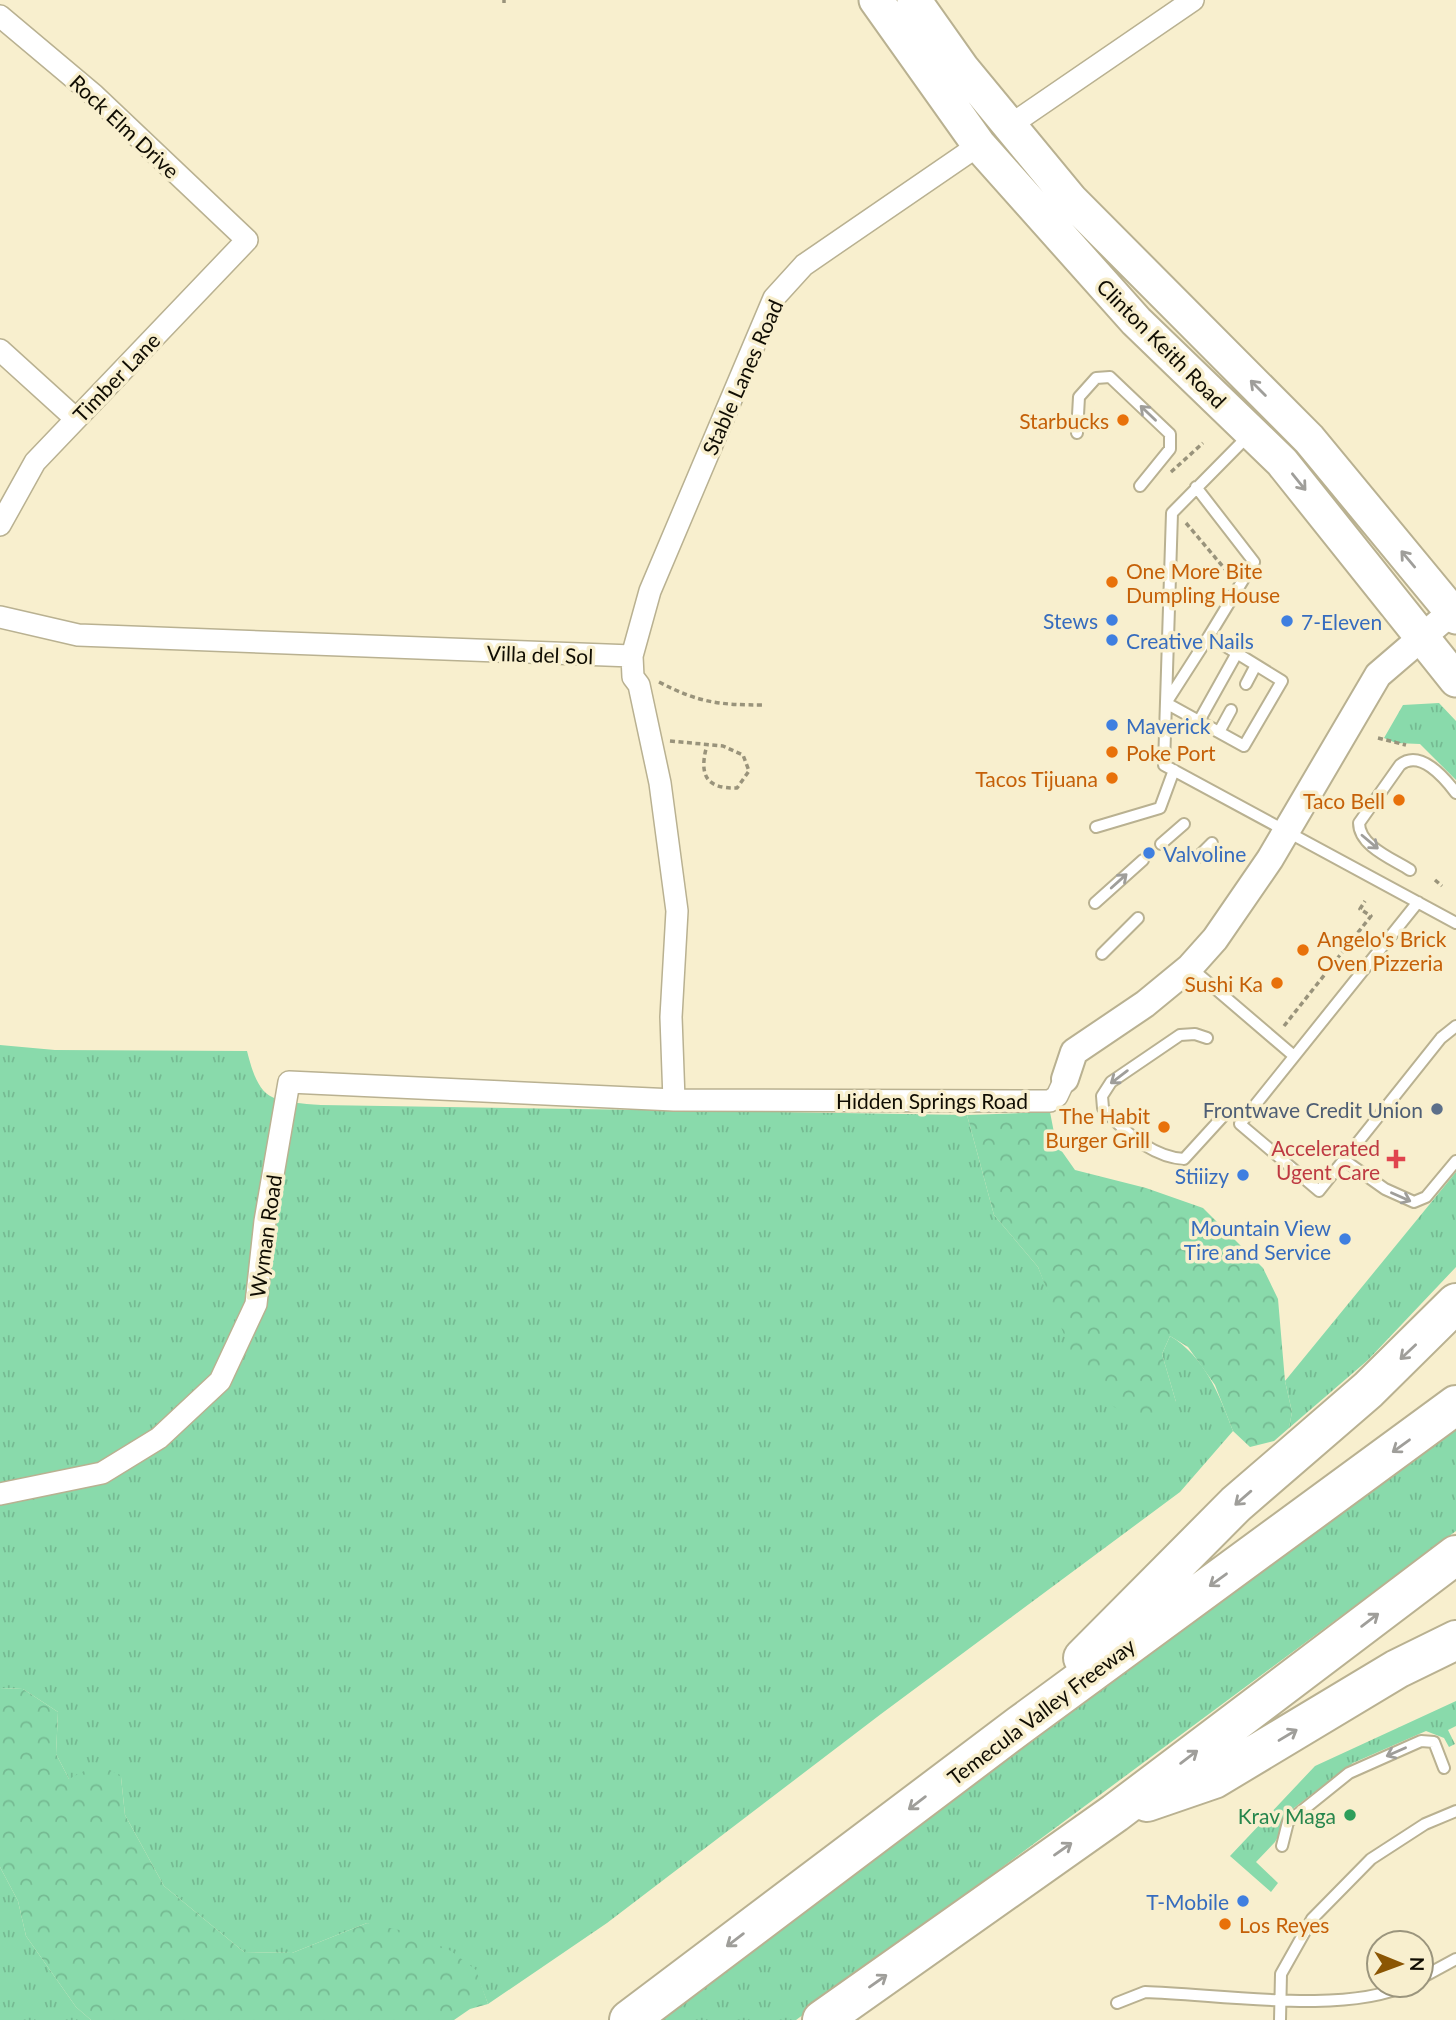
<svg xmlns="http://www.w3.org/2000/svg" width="1456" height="2020" viewBox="0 0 1456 2020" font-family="Lato,sans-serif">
	<defs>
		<pattern id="grass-tufts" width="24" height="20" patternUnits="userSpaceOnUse" patternTransform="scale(1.75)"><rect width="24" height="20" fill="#89daab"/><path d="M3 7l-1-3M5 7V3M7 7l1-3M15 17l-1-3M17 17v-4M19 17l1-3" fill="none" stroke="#75ba92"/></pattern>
		<pattern id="forest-crowns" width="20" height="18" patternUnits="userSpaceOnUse" patternTransform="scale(1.75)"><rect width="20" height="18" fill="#89daab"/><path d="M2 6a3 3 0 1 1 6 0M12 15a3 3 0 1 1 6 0" fill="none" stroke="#75ba92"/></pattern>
	</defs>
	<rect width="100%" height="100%" fill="#f8efce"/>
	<!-- grass -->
	<path fill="url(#grass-tufts)" d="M 1439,703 L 1456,721 L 1456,780 L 1420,744 L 1396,743 L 1384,738 L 1403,705 Z
		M 0,1045 L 55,1050 L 247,1051 C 260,1103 271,1101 321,1105 L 967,1115 L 994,1215 L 1038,1267 L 1052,1301 L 1176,1402 L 1162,1354 L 1170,1336 C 1205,1357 1219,1394 1233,1431 L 1180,1492 L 881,1714 L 607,1923 L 488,2004 L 475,1970 L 367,1923 L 292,1953 L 244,1952 L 164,1886 L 125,1815 L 121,1777 L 69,1779 L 56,1754 L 58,1712 L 23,1689 L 0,1688 Z
		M 1456,1172 L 1456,1267 L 1368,1360 L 1289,1428 L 1292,1412 L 1285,1381 Z
		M 1456,1427 L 1456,1531 L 796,2020 L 653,2020 Z
		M 1456,1701 L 1456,1726 L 1448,1730 L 1455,1744 L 1449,1747 L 1444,1738 L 1426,1731 L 1353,1763 L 1294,1808 L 1275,1842 L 1256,1862 L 1278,1883 L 1271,1892 L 1230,1856 L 1315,1766 Z
		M 0,1867 L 18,1901 L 26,1936 L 76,2007 L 91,2020 L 0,2020 Z"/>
	<!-- forest -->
	<path fill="url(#forest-crowns)" d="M 1050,1112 L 1056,1143 L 1075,1170 L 1146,1188 L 1203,1208 L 1263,1268 L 1278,1299 L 1285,1381 L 1292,1412 L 1289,1428 L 1274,1441 L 1250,1447 L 1233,1431 L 1215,1385 L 1188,1347 L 1170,1336 L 1162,1354 L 1176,1402 L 1153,1427 L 1114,1407 L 1078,1371 L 1038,1267 L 994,1215 L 967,1115 Z
		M 0,1688 L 23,1689 L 58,1712 L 56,1754 L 69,1779 L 99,1763 L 121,1777 L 125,1815 L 164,1886 L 244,1952 L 292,1953 L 367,1923 L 413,1933 L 451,1951 L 476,1970 L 488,2004 L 470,2009 L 454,2020 L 91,2020 L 76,2007 L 26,1936 L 18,1901 L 0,1867 Z"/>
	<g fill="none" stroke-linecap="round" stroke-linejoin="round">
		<!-- service casing -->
		<g stroke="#b9b191" stroke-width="14">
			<path id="service" d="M 1077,433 L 1079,397 L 1096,378 L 1110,377 L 1170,434 L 1170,449 L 1140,486
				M 1248,436 L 1172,513 L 1164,765 L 1456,923
				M 1196,487 L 1254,562 L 1209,636 L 1282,681 L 1244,746 L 1166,703 L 1209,636
				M 1246,684 L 1256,665
				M 1199,721 L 1237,653
				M 1219,732 L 1231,710
				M 1096,827 L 1160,808 L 1174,770
				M 1161,844 L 1184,824
				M 1198,857 L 1212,843
				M 1410,870 C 1393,859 1359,846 1359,823 L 1400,765 C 1420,749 1444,777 1456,793
				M 1418,902 L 1240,1124 L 1319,1191 L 1441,1038 L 1456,1026
				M 1095,903 L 1143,860
				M 1102,954 L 1138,918
				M 1190,967 L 1294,1056
				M 1207,1038 L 1195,1034 L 1180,1035 L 1111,1082 L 1102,1096 L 1103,1108 C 1124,1132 1152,1157 1184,1159 L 1226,1113
				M 1344,1160 L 1385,1189 L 1414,1202 L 1426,1197 L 1456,1161
				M 1282,1846 L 1288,1822 L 1349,1773 L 1421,1741 L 1434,1742 L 1444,1768
				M 1421,1978 L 1456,1959
				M 1117,2003 L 1145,1992 C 1217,1994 1345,2015 1407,1985
				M 1280,2020 L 1281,1974 L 1312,1919 L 1371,1859 L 1425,1824 L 1456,1811"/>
		</g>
		<!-- minor casing -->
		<g stroke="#b9b191" stroke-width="24">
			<path id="minor" d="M 0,16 L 94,95 L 247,240 L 35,462 L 0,525
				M 1009,126 L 1193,0
				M 0,350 L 76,419
				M 0,617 L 78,635 L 632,656
				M 674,1100 L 671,1017 L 677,911 L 660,783 L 639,685 L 633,677 L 632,656 L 650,591 L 774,298 L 804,265 L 979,145
				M 0,1494 L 102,1473 L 159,1438 L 220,1381 L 256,1304 L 265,1221 L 289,1082 L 674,1100 L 1050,1101 L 1057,1096 L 1065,1079"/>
		</g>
		<!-- tertiary casing -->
		<g stroke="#b9b191" stroke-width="30">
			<path id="tertiary" d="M 1065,1079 L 1074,1052 L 1145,1004 L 1190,967 L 1215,939 L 1270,859 L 1378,675 L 1456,608"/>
		</g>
		<!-- primary casing -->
		<g stroke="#b9b191" stroke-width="37">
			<path id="primary" d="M 876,0 L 979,145 L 1136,321 L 1282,462 L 1456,680
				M 914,0 L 962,68 L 1071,200 L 1309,439 L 1456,617"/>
		</g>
		<!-- motorway casing -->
		<g stroke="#b9b191" stroke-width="42">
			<path id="motorway" d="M 1083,1658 L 1236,1504 L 1368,1390 L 1456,1303
				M 1147,1802 L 1214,1779 L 1397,1669 L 1456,1640
				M 629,2020 L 1020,1725 L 1456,1405
				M 822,2020 L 1115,1813 L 1456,1555"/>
		</g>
		<!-- path -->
		<path stroke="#99937b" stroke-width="3.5" stroke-dasharray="5 3.5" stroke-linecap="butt" d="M 504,3 L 504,0
			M 1171,472 L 1203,443
			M 1186,523 L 1230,575
			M 659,682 C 699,703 720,705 764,705
			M 1378,738 L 1406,745
			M 670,741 L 723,746 L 743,755 L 749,771 L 737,788 C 705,789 699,774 707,745
			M 1435,880 L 1442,886
			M 1284,1026 L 1371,916 L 1360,909 L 1365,901"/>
		<!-- service -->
		<use href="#service" stroke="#fff" stroke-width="10"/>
		<!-- minor -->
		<use href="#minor" stroke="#fff" stroke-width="21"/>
		<!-- tertiary -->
		<use href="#tertiary" stroke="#fff" stroke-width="26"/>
		<!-- primary -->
		<use href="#primary" stroke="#fff" stroke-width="33"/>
		<!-- motorway -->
		<use href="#motorway" stroke="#fff" stroke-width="38"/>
	</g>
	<!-- one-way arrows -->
	<defs><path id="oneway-shaft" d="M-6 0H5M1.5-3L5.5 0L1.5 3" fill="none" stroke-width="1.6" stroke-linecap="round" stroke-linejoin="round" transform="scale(1.75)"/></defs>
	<g stroke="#9f9e9a">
		<use href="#oneway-shaft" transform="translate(1258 388) rotate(-135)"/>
		<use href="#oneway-shaft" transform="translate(1148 413) rotate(-136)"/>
		<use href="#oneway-shaft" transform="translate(1299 482) rotate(51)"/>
		<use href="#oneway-shaft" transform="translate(1408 559) rotate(-130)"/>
		<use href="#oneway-shaft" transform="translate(1370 842) rotate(40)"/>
		<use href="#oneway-shaft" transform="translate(1119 881) rotate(-42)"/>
		<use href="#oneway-shaft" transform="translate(1119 1077) rotate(143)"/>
		<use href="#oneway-shaft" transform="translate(1401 1197) rotate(24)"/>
		<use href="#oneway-shaft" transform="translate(1408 1352) rotate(137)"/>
		<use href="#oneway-shaft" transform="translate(1401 1446) rotate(144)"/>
		<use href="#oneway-shaft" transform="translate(1243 1498) rotate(139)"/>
		<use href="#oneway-shaft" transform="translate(1218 1580) rotate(144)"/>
		<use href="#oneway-shaft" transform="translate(1370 1620) rotate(-37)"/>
		<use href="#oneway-shaft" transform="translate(1288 1735) rotate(-31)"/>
		<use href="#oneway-shaft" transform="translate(1396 1752) rotate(156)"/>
		<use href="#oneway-shaft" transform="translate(1189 1757) rotate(-37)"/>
		<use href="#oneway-shaft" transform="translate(917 1803) rotate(143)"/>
		<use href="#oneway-shaft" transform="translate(1063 1849) rotate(-35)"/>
		<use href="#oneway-shaft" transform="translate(735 1940) rotate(143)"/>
		<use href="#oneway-shaft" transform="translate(878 1981) rotate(-35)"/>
	</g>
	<!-- markers -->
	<g fill="#e8710a" stroke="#f8efce" stroke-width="2.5">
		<circle cx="1123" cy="420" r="7"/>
		<circle cx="1112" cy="582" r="7"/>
		<circle cx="1112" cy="752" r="7"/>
		<circle cx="1112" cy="778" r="7"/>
		<circle cx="1399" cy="800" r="7"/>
		<circle cx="1303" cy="950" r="7"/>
		<circle cx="1277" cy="983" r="7"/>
		<circle cx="1164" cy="1127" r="7"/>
		<circle cx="1225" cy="1924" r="7"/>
	</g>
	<g fill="#3f7fe0" stroke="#f8efce" stroke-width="2.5">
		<circle cx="1112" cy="620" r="7"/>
		<circle cx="1287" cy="621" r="7"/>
		<circle cx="1112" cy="640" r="7"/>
		<circle cx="1112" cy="725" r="7"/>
		<circle cx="1149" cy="853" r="7"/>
		<circle cx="1243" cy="1175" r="7"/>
		<circle cx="1345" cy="1239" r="7"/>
		<circle cx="1243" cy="1901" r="7"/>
	</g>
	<circle fill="#5c6f8a" stroke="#f8efce" stroke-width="2.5" cx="1437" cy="1109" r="7"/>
	<path fill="#e0444e" stroke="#f8efce" stroke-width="2.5" d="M1392.5 1148.5h7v7h7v7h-7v7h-7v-7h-7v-7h7z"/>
	<circle fill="#2e9e5b" stroke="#f8efce" stroke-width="2.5" cx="1350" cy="1815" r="7"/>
	<g text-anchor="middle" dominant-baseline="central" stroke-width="7" stroke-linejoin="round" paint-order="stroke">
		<!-- street labels -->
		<g font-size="21" fill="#100d03" stroke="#f8efce">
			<text transform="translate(125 126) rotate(43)">Rock Elm Drive</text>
			<text transform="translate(1162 343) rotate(45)">Clinton Keith Road</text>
			<text transform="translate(116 377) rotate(-46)">Timber Lane</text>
			<text transform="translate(742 377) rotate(-66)">Stable Lanes Road</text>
			<text transform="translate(540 654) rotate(2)">Villa del Sol</text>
			<text x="932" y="1100">Hidden Springs Road</text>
			<text transform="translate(265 1236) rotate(-82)">Wyman Road</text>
			<text transform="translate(1041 1711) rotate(-37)">Temecula Valley Freeway</text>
		</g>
		<!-- food labels -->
		<g font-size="21" fill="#c56008" stroke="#f8efce" text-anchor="end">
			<text x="1109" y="420">Starbucks</text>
			<text x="1126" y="570" text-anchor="start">One More Bite<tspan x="1126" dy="24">Dumpling House</tspan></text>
			<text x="1126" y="752" text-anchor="start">Poke Port</text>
			<text x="1098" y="778">Tacos Tijuana</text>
			<text x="1385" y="800">Taco Bell</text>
			<text x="1317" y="938" text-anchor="start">Angelo's Brick<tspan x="1317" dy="24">Oven Pizzeria</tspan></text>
			<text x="1263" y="983">Sushi Ka</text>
			<text x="1150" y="1115">The Habit<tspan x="1150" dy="24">Burger Grill</tspan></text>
			<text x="1239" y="1924" text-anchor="start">Los Reyes</text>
		</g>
		<!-- shop labels -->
		<g font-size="21" fill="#366cbe" stroke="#f8efce" text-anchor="end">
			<text x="1098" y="620">Stews</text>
			<text x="1301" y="621" text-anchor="start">7-Eleven</text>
			<text x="1126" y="640" text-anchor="start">Creative Nails</text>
			<text x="1126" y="725" text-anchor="start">Maverick</text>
			<text x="1163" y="853" text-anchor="start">Valvoline</text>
			<text x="1229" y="1175">Stiiizy</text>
			<text x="1331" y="1227">Mountain View<tspan x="1331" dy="24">Tire and Service</tspan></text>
			<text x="1229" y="1901">T-Mobile</text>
		</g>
		<!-- service labels -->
		<g font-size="21" fill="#4e5e75" stroke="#f8efce" text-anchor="end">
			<text x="1423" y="1109">Frontwave Credit Union</text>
		</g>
		<!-- health labels -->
		<g font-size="21" fill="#be3a42" stroke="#f8efce" text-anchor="end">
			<text x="1380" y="1147">Accelerated<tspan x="1380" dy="24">Ugent Care</tspan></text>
		</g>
		<!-- leisure labels -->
		<g font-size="21" fill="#27864d" stroke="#f8efce" text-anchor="end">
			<text x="1336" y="1815">Krav Maga</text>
		</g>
	</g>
	<!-- north arrow -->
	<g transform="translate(1400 1964) rotate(91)"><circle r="33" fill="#f8efce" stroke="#9b957d" stroke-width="2"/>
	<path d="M0-5L12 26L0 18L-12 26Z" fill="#8b5604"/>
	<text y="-10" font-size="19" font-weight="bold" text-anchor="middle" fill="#100d03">N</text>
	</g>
</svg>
